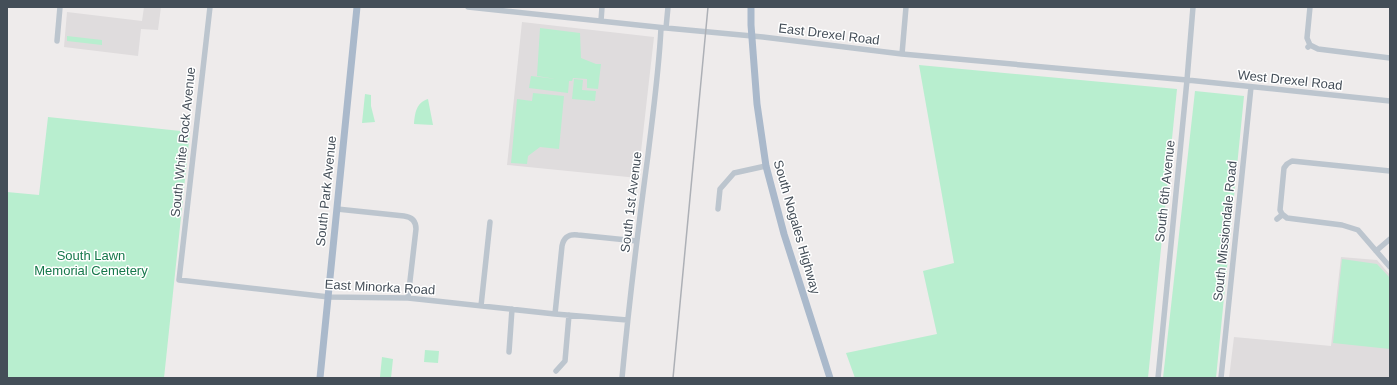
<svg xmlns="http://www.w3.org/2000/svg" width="1397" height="385" viewBox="0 0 1397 385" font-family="Arial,sans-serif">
	<rect width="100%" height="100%" fill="#eeebeb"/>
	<!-- education -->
	<path fill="#dfdcdd" d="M 144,7 L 161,7 L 158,30 L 141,29 L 138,56 L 64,47 L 67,12 L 142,21 Z
		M 522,22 L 654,37 L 638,178 L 507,165 Z
		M 1341,257 L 1377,260 L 1390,275 L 1390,378 L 1229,378 L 1234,337 L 1331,346 Z"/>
	<!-- green -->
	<path fill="#b8eecf" d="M 540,28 L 580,33 L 581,58 L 596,64 L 601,64 L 598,89 L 587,88 L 587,79 L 573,78 L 572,81 L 569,81 L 568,93 L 529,88 L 531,76 L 556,79 L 537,76 Z
		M 67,36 L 102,40 L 102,45 L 67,41 Z
		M 919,65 L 1177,89 L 1148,378 L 855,378 L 846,353 L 937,334 L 923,271 L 954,263 Z
		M 574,79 L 583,80 L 582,90 L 596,91 L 595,101 L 572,99 Z
		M 1195,91 L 1244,96 L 1216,378 L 1163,378 Z
		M 533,93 L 564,96 L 559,149 L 540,147 L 528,156 L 527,164 L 511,163 L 517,99 L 532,101 Z
		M 365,94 L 371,95 L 371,106 L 375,122 L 362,123 Z
		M 428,99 L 433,125 L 414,124 C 415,113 416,103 428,99 Z
		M 48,117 L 190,132 L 164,378 L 7,378 L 7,192 L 39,195 Z
		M 1342,259 L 1377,264 L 1390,278 L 1390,349 L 1333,343 Z
		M 425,350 L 439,351 L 438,363 L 424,362 Z
		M 382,357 L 393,359 L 391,378 L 380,377 Z"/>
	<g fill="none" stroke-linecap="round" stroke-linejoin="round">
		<!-- minor -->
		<path stroke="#bcc5ce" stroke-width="5.5" d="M 210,7 L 179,280 L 329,297 L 408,298 L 555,314 L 627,320
			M 468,7 L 666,28 L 763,37 L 902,54 L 1187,80 L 1390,101
			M 1310,7 L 1307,38 L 1310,45
			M 601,21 L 602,7
			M 666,28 L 668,7
			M 57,41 L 60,7
			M 1308,47 L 1310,45 L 1318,49 L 1390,58
			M 902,54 L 906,7
			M 1390,171 L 1292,161 L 1287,164 L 1284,168 L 1280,210 L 1282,214 L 1287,218 L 1342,225 L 1358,230 L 1390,267
			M 337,209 L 404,216 C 412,217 416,221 416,229 L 408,298
			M 718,209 L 720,189 L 734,173 L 766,166
			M 1277,219 L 1282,215
			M 1376,251 L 1390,239
			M 481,306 L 490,222
			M 555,314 L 562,246 C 564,236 570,234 578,235 L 637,241
			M 509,352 L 512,309
			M 556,371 L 565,361 L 569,315
			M 622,378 C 629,303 638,229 648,155 C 653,113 659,70 661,28
			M 1158,378 L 1187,80 L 1193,7
			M 1221,378 L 1251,87"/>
		<!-- major -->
		<path stroke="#aab9cb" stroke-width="7" d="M 751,7 L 751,25 L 757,104 L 766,166 L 784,234 L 830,378
			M 320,378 L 357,7"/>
		<!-- rail -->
		<path stroke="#adb0b6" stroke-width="1.5" d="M 673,378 L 708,7"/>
	</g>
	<g text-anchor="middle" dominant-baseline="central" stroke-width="3" stroke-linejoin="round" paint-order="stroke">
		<!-- street labels -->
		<g font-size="13" fill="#444e58" stroke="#fff">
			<text transform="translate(829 34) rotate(7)">East Drexel Road</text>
			<text transform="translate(1290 80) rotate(6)">West Drexel Road</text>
			<text transform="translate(183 142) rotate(-84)">South White Rock Avenue</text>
			<text transform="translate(326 191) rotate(-84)">South Park Avenue</text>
			<text transform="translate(1165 191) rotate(-84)">South 6th Avenue</text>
			<text transform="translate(631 202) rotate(-83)">South 1st Avenue</text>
			<text transform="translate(797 227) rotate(74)">South Nogales Highway</text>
			<text transform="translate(1225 231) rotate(-84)">South Missiondale Road</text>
			<text transform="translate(380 287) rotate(3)">East Minorka Road</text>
		</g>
		<!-- park labels -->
		<g font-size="13" fill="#16784b" stroke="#fff">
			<text x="91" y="255">South Lawn<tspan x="91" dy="15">Memorial Cemetery</tspan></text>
		</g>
	</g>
	<!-- border -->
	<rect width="1397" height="385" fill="none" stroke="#444e58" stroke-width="16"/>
</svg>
